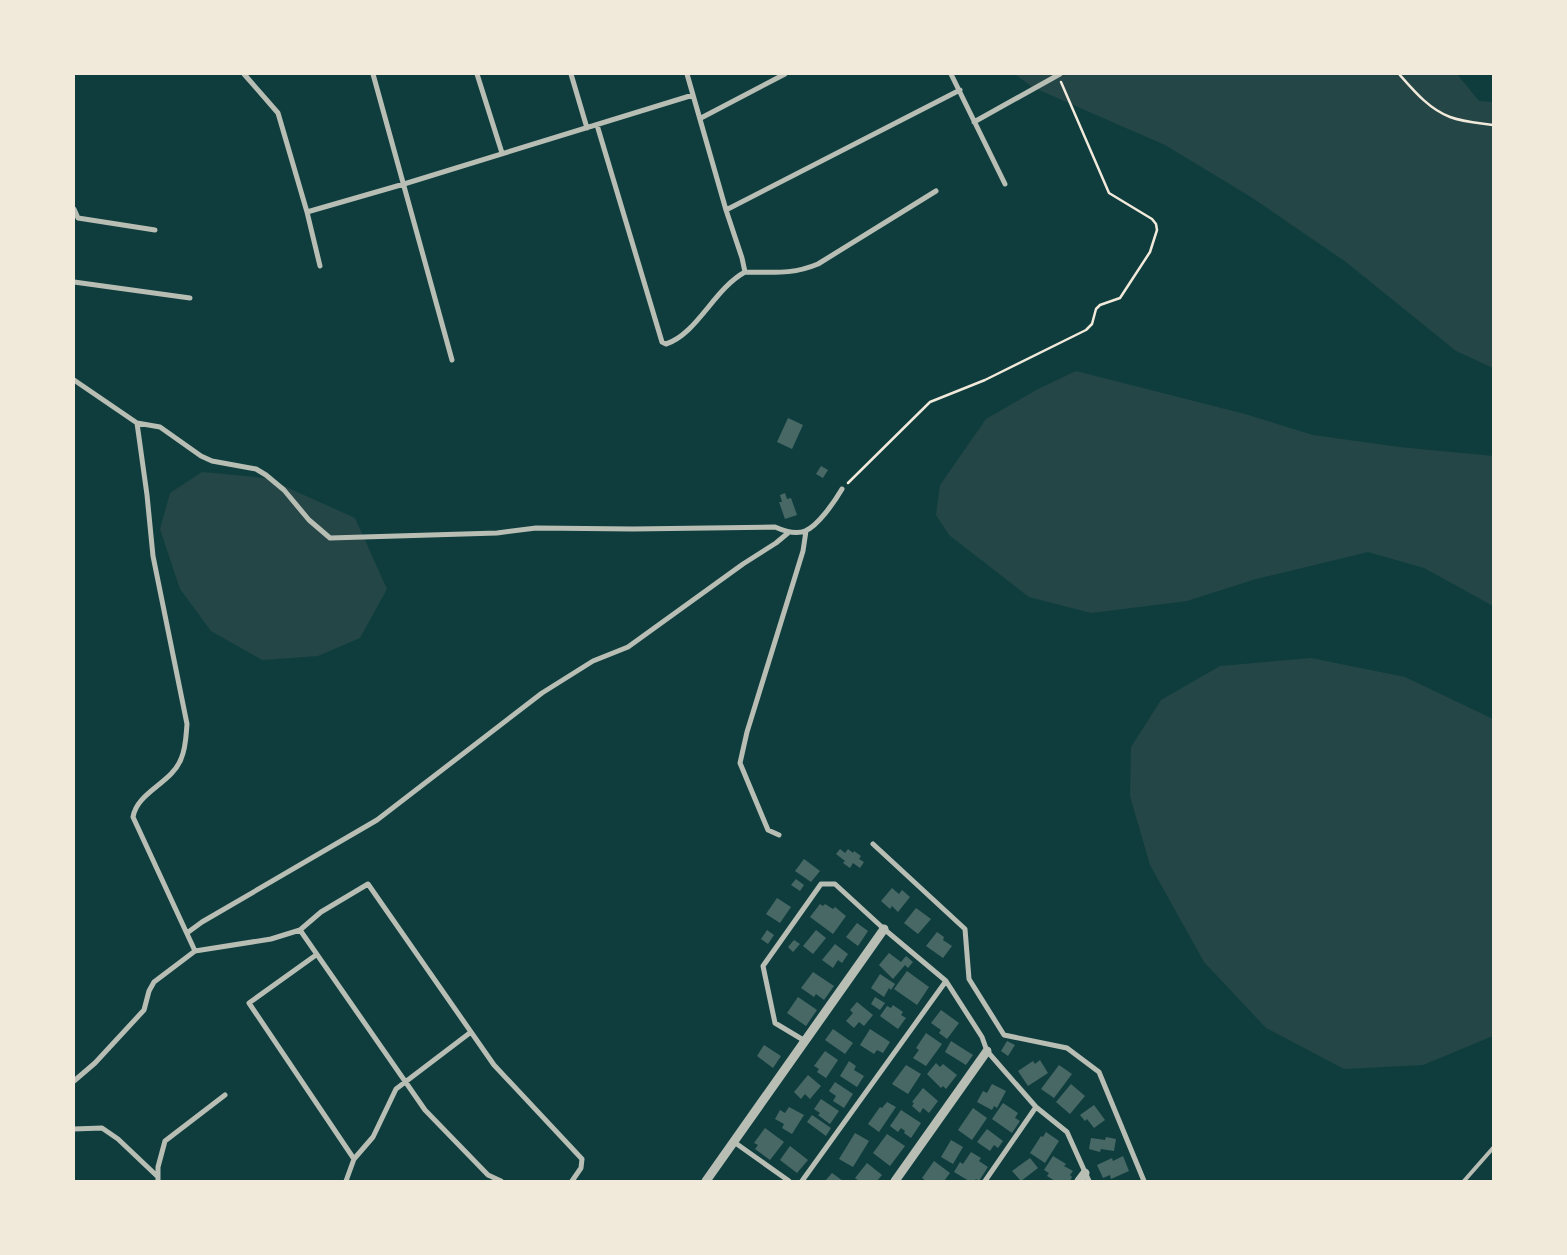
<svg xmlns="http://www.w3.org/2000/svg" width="1567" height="1255" viewBox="0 0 1567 1255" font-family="'Playfair Display',serif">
	<rect width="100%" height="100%" fill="#0f3d3e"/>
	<!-- green -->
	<path fill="#244646" d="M 1015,74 L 1457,74 L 1479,101 L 1493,102 L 1493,368 L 1456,351 L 1346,262 L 1251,197 L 1165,145 L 1032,87 Z
		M 1076,371 L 1245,414 L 1313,435 L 1399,447 L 1493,456 L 1493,606 L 1424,568 L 1368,552 L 1256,579 L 1187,601 L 1091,613 L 1029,597 L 949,535 L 936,515 L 940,485 L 986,419 L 1038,389 Z
		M 202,472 L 266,478 L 355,518 L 387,589 L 360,638 L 318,656 L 262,660 L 211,631 L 180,589 L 160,529 L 170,493 Z
		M 1311,658 L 1405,677 L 1493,719 L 1493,1036 L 1423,1065 L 1344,1069 L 1266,1028 L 1204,962 L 1150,865 L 1130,796 L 1131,747 L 1161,700 L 1220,666 Z"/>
	<!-- building -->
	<path fill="#486865" d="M 788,418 L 803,425 L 792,449 L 777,442 Z
		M 821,466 L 828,470 L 823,478 L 816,474 Z
		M 785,493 L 787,499 L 791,498 L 797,515 L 785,519 L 779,502 L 782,502 L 780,495 Z
		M 840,849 L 845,853 L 848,849 L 853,853 L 854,851 L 861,856 L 859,859 L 864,862 L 860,868 L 853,863 L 850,868 L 843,863 L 845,861 L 836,854 Z
		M 804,859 L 820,871 L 811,882 L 795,871 Z
		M 796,879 L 804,885 L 800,891 L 791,885 Z
		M 892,888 L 899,894 L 902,890 L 910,897 L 898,912 L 892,906 L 890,909 L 881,901 Z
		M 777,898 L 791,907 L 780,923 L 766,914 Z
		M 820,904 L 823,906 L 825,904 L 833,909 L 835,907 L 846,916 L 833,934 L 810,917 Z
		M 916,908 L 931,919 L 918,934 L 904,923 Z
		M 857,923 L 868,931 L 858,946 L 846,937 Z
		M 767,930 L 774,935 L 768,944 L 761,939 Z
		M 816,930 L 826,938 L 813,954 L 803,946 Z
		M 937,932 L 944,937 L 943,940 L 952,946 L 943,958 L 926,946 Z
		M 794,940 L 800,944 L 793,952 L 788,947 Z
		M 835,944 L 848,954 L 842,963 L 838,960 L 833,968 L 822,960 Z
		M 889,953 L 901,962 L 906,956 L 913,962 L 908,968 L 905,965 L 893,979 L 879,965 Z
		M 907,971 L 929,987 L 917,1005 L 894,989 Z
		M 813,972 L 834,986 L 824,1000 L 816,994 L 814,997 L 801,988 Z
		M 880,974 L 895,984 L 891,990 L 889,988 L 884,997 L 871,988 Z
		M 798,997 L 817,1010 L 806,1026 L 787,1013 Z
		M 875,997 L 885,1003 L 880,1010 L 871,1004 Z
		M 857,1002 L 873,1015 L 864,1026 L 859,1022 L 854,1028 L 846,1021 L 853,1013 L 850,1010 Z
		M 893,1005 L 903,1012 L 901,1015 L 906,1018 L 898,1029 L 880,1016 L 887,1006 L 891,1008 Z
		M 941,1010 L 959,1023 L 947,1039 L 939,1033 L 941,1030 L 931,1023 Z
		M 833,1029 L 853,1043 L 845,1054 L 825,1040 Z
		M 870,1029 L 890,1042 L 883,1053 L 877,1050 L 874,1054 L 860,1045 Z
		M 926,1033 L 942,1044 L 926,1066 L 913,1058 L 919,1050 L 916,1048 Z
		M 951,1041 L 973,1055 L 966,1065 L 945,1052 Z
		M 1007,1041 L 1015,1045 L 1008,1056 L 1001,1051 Z
		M 764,1045 L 781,1056 L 773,1068 L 757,1056 Z
		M 825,1051 L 838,1060 L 826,1078 L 817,1072 L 819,1069 L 814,1066 Z
		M 1040,1060 L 1048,1073 L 1028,1086 L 1018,1071 L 1033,1061 L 1035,1064 Z
		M 849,1061 L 856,1066 L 854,1070 L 864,1076 L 857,1087 L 840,1076 Z
		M 936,1063 L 940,1067 L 943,1064 L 957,1075 L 946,1089 L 943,1086 L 941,1088 L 927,1074 Z
		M 906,1065 L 921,1074 L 908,1094 L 892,1084 Z
		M 1059,1065 L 1072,1074 L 1054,1098 L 1041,1089 Z
		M 808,1075 L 821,1086 L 810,1099 L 805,1094 L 801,1099 L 794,1092 Z
		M 835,1082 L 853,1094 L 844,1108 L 833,1101 L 836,1096 L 829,1091 Z
		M 992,1084 L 1006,1091 L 997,1108 L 994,1106 L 992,1110 L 977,1102 L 983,1091 L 987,1093 Z
		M 1071,1084 L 1085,1096 L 1070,1114 L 1056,1102 Z
		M 923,1088 L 938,1101 L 929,1113 L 923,1108 L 920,1113 L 912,1106 L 914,1103 L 912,1102 Z
		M 821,1099 L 839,1111 L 830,1124 L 818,1115 L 820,1113 L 814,1109 Z
		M 887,1102 L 896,1107 L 879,1132 L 868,1124 L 880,1107 L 882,1108 Z
		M 1003,1103 L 1018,1113 L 1015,1118 L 1020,1121 L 1012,1133 L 992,1119 Z
		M 1094,1105 L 1105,1120 L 1094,1128 L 1087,1119 L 1085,1121 L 1080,1115 Z
		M 789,1107 L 804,1115 L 792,1134 L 782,1128 L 784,1124 L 775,1119 L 780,1110 L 785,1113 Z
		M 973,1108 L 987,1118 L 972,1140 L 958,1130 Z
		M 901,1110 L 921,1123 L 911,1138 L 904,1133 L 905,1131 L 901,1128 L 898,1132 L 890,1126 Z
		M 812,1115 L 831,1128 L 826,1136 L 807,1122 Z
		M 765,1128 L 784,1142 L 770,1160 L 755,1149 L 758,1145 L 754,1143 Z
		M 987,1129 L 1003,1141 L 998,1148 L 994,1145 L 990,1151 L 977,1142 Z
		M 1046,1132 L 1059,1141 L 1045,1163 L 1030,1153 L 1041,1136 L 1043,1137 Z
		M 855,1133 L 869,1141 L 853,1167 L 839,1159 Z
		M 887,1134 L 905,1146 L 890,1166 L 873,1153 Z
		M 1106,1137 L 1116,1139 L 1114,1151 L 1101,1149 L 1100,1152 L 1089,1149 L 1091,1138 L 1105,1140 Z
		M 951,1140 L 963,1147 L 953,1164 L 941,1157 Z
		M 790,1146 L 808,1160 L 797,1173 L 780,1160 Z
		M 971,1152 L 981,1158 L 979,1161 L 988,1167 L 979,1181 L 976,1179 L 974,1181 L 969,1181 L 954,1172 L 960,1162 L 963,1164 Z
		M 1053,1156 L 1066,1164 L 1064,1166 L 1073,1171 L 1070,1175 L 1072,1177 L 1070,1181 L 1055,1181 L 1047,1176 L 1049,1173 L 1044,1170 Z
		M 1123,1156 L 1129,1171 L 1111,1179 L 1110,1175 L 1103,1178 L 1097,1165 L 1112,1158 L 1113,1161 Z
		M 1030,1158 L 1038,1168 L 1021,1181 L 1012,1171 Z
		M 934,1161 L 950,1173 L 944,1181 L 926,1181 L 922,1178 Z
		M 867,1163 L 882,1175 L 877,1181 L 859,1181 L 855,1178 Z
		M 832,1173 L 843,1181 L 825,1181 Z"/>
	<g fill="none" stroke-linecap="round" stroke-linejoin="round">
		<!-- path -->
		<path stroke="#f1e9da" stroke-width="2.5" d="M 1399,74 C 1414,91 1429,109 1450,117 C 1463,122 1479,123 1493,125
			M 848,483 L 930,402 L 985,380 L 1086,330 L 1092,324 L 1096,309 L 1100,305 L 1120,298 L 1150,252 L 1157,230 L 1156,224 L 1152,219 L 1109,193 L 1061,82"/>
		<!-- service -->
		<path stroke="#b8beb3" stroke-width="4" d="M 1464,1181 L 1493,1148"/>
		<!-- minor -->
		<path stroke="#b8beb3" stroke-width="5" d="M 244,74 L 278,113 L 307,212 L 320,266
			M 373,74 L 452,360
			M 477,74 L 502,153
			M 571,74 L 587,128
			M 687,74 L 726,210 L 742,258 L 745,272 C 772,272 792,275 818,264 L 936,191
			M 951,74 L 1005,184
			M 701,118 L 785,74
			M 974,122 L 1060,74
			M 597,125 L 662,342 L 666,344 C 697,334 714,289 745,272
			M 74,209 L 78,218 L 155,230
			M 726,210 L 960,90
			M 307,212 L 404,184 L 693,95
			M 74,282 L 190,298
			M 74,380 L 137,423 L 160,427 L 201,456 L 212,461 L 256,469 L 266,475 L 284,490 L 309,520 L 330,538 L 497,533 L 536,528 L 633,529 L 775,527 C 784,531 795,535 805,531 C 818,526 835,501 842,489
			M 137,423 L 147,495 L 153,556 L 187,724 C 186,736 186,748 181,759 C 172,783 137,792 133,817 L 195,951
			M 779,835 L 768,830 L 740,763 L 747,732 L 803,551 L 806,531
			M 873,844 L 965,929 L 969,979 L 1004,1035 L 1067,1048 L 1099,1072 L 1144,1181
			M 300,930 L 425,1110 L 488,1175 L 501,1181
			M 187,933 L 202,922 L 377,820 L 542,693 L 593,661 L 628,647 L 743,564 L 776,543 L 788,533
			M 316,955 L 249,1003 L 354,1159
			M 805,1041 L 775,1023 L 763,966 L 821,884 L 835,884 L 884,929 L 946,981 L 982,1037 L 987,1051 L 1036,1107 L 1067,1132 L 1089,1181
			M 74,1081 L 95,1063 L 144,1010 L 149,991 L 154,982 L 195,951 L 271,939 L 300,930 L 321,912 L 368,884 L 494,1065 L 582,1159 L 581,1168 L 572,1181
			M 74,1129 L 102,1128 L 118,1139 L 157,1176
			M 734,1142 L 789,1181
			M 158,1181 L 158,1167 L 165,1141 L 225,1095
			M 346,1181 L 354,1159 L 373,1137 L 396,1089 L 471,1032
			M 802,1181 L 946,981
			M 985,1181 L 1036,1107"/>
		<!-- tertiary -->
		<path stroke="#b8beb3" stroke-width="9" d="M 706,1181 L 884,929
			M 895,1181 L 987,1051
			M 1079,1181 L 1085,1173"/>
	</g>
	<!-- border -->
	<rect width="1567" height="1255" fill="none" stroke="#f1e9da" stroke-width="150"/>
</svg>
